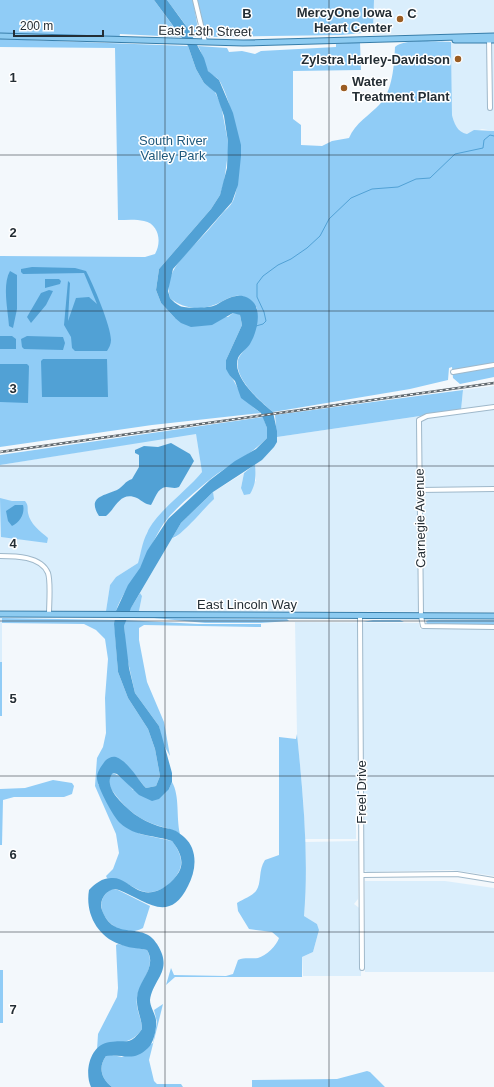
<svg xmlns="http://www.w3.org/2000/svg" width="494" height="1087" viewBox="0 0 494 1087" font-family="Helvetica,sans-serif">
	<rect width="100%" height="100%" fill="#f3f8fc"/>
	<!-- built -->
	<path fill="#daeefc" d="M 374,0 L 494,0 L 494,34 L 373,35 Z
		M 451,42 L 494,42 L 494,131 L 482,129 L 467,134 L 463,133 L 455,126 L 452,115 Z
		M 494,386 L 494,612 L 139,611 L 142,596 L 140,593 L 172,538 L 175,538 L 191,523 L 200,512 L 213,499 L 213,492 L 244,473 L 241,488 L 256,481 L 255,464 L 262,460 L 277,440 L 277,437 L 461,410 L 463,390 Z
		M 196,433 L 202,472 L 189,488 L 163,511 L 147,532 L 138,563 L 116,577 L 110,585 L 106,611 L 0,610 L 0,465 Z
		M 0,617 L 2,617 L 2,662 L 0,662 Z
		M 295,622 L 419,623 L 420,629 L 494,629 L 494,876 L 452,870 L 367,872 L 363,869 L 363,796 L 356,797 L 356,839 L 305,839 L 303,797 L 297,734 Z
		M 358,841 L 358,899 L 354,904 L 362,910 L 361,976 L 303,976 L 302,957 L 313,952 L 319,930 L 317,924 L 304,916 L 305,842 Z
		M 365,881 L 445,881 L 494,888 L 494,972 L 365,972 Z"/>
	<!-- green -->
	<path fill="#90ccf6" d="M 0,0 L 154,0 L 181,37 L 120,34 L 119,39 L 0,36 Z
		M 167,0 L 193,0 L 198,29 L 196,37 L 192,37 C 186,23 176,13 167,0 Z
		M 197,0 L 374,0 L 373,32 L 341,35 L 208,37 L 205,34 Z
		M 0,39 L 188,46 L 196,69 L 204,83 L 214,90 L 221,105 L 228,142 L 228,153 L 224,182 L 220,195 L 211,209 L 159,269 L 156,290 L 161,303 L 175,318 L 228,317 L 233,313 L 237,313 L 240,315 L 242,325 L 226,360 L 230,376 C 235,381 235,384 239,390 C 245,400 252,407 261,413 L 152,425 L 0,447 L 0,256 L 145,257 L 155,254 C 162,242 159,224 144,221 C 136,219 126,220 118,220 L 115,48 L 0,47 Z
		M 360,42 L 361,70 L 293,71 L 293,119 L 301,125 L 301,145 L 322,146 L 332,141 L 349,138 C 355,123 370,115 380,104 C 393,90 394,65 395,47 C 405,38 437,42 451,42 L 452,115 C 454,123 457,132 467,134 L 474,130 L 494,131 L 494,377 L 460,384 L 453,378 L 452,367 L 449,368 L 448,380 L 410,389 L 273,412 C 260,401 234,379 238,360 C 239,356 243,352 245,349 C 253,335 258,325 257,308 C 254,305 250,300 246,298 C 234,291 224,302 214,305 C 200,311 181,308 170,298 C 164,276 179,261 193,246 C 203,236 212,226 221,215 C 225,210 230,207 233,201 C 245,173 235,106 219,80 C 216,76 210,75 208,71 C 203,64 203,54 198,46 L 227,48 L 229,52 L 242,51 L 255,54 L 261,51 L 336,47 L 336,44 Z
		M 463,390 L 461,410 L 277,437 L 275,415 Z
		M 263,417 L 267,428 L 267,438 C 252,454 230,464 213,477 C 196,491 177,506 164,523 C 154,538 148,554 140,569 C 132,583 121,595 116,611 L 106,611 L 110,585 L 116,577 L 138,563 C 141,553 142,543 147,533 C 156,512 187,491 202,472 L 196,434 L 0,465 L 0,455 Z
		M 255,464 C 256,475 256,484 250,494 L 244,495 L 241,488 L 244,473 Z
		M 213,492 L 214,499 C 204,508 181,537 172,538 L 181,523 Z
		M 0,498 L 12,501 L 25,501 C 29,506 27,508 28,513 C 30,524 40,531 48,538 L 47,543 L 1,537 Z
		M 140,593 L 142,596 L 139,611 L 129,611 Z
		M 2,618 L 114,620 L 118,672 L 128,698 L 148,729 L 155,749 L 160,776 L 156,786 L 146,788 L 125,764 L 98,784 L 106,798 L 140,834 L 172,841 C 179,850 185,862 178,873 C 171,886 155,897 139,890 C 128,885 120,878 107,878 L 106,876 L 113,869 L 119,853 L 116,834 L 95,786 L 97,758 L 103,747 L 106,733 L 105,698 L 108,659 L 105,639 L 96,630 L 84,624 L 2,623 Z
		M 154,618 L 287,619 L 289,621 L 261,623 L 205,623 Z
		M 125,620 L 198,624 L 261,624 L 261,627 L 144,625 L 139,628 L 139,640 L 147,682 L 164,722 L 170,756 L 162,742 L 159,726 L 135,693 L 126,653 L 124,626 Z
		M 373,620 L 400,620 L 404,622 L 363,622 Z
		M 429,620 L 494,620 L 494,626 L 427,624 L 426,621 Z
		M 0,662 L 2,662 L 2,716 L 0,716 Z
		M 297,734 C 303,794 309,856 304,916 L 317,924 L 319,930 L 313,952 L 302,957 L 302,977 L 175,977 L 166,985 L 171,968 L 174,975 L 226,976 L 233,974 L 238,960 C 245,957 251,959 258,958 C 266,956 277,945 279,938 L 272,932 L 249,929 L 238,911 L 237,903 C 243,899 252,896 256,891 C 262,883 258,870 265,860 L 279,855 L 279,737 L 296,739 Z
		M 113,773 L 123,778 L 133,790 L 169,789 L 172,782 C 180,796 176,817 180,834 C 173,829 166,828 159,826 C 139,820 126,809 114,793 C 109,787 107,779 113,773 Z
		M 53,780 L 72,783 L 74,786 L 72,794 L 64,797 L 14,797 L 3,800 L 2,845 L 0,845 L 0,789 L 25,788 Z
		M 112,889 L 118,890 L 150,906 L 143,928 C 117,943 84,904 112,889 Z
		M 118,944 L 147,950 C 157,968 139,981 137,998 C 135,1008 142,1019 142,1029 C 126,1051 113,1036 97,1050 L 98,1034 L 117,997 L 118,988 L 116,945 Z
		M 0,970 L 3,970 L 3,1023 L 0,1023 Z
		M 163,1004 L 149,1060 L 154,1081 L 157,1084 L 181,1084 L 183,1087 L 112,1087 C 101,1079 98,1067 106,1056 L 112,1055 L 122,1057 L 153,1043 L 157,1022 L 154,1010 Z
		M 367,1071 L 370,1072 L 385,1087 L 252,1087 L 252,1080 L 337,1079 Z"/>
	<!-- water -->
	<path fill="#51a1d5" d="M 154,0 L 167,0 L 189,30 L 204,58 L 208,71 L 219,80 L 233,113 L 241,145 L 241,156 L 238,185 L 232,202 L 173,269 L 168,291 L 170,298 C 173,301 176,304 180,306 C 186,309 210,308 216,305 C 227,298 243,289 254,303 C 262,314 256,334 250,344 C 247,349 240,353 238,358 C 231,377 261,402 273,412 L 277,431 L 277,442 L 274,447 L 262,460 L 213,492 L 181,523 L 131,608 L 124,626 L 129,668 L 135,693 L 159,726 L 172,773 L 172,782 L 169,789 L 159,799 L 152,801 L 139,795 L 117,774 L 113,773 C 107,780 110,788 115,795 C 127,810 140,820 158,826 C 164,828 170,828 176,831 C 182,835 189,840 192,848 C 197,861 194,874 188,886 C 169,925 145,900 119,890 C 108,886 98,900 102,910 C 114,943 143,920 157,944 C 174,971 153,978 150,1000 C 150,1007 155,1013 156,1020 C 157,1027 154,1043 148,1048 C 133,1063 123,1053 106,1056 C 98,1067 101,1079 112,1087 L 91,1087 C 84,1072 90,1044 110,1042 C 128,1039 129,1047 142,1029 C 142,1019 136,1009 137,998 C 137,981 158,968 147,950 C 137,948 128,948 119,944 C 97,936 85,913 89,890 C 95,883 104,877 113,878 C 122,878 130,886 138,890 C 154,898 171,885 179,872 C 185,861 179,850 172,841 C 155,835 135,837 120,823 C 114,818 96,785 97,777 C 97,772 102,765 105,761 C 108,758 112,756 116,757 C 129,762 137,779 146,788 L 156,786 L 160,776 L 155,749 L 148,729 L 128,698 L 118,672 L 114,624 L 115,613 L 128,585 L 140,568 L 147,551 L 168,519 L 210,480 L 235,461 L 256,449 L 267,438 L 267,428 L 261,413 L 241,398 L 235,381 L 230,376 L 226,369 L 226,360 L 242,325 L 240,315 L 233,313 L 212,325 L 191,327 L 181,323 L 175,318 L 161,303 L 156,290 L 159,269 L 211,209 L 220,195 L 227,168 L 228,142 L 224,116 L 216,93 L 204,83 L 196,69 L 188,46 Z
		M 32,267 L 75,268 L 86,271 C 93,284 111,326 111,340 C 111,344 109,348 107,351 L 75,351 L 72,348 L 71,337 L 64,325 L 68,281 L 70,283 L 68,321 L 76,298 L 89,297 L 97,304 L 84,273 L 23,274 L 21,272 L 21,269 Z
		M 10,271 L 17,275 L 17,309 L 13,328 L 9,326 C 8,310 2,285 10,271 Z
		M 45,279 L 59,279 L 61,281 L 60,284 L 45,288 Z
		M 49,290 L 53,291 L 46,305 L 31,323 L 27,317 L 41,293 Z
		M 0,336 L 12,336 L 16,339 L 16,349 L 0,349 Z
		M 27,336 L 63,337 L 65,343 L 63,350 L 24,349 L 22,347 L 21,339 Z
		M 43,359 L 107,359 L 108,397 L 42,397 L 41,361 Z
		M 0,364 L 27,364 L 29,366 L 28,403 L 0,402 Z
		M 171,443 L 190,454 L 194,461 L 179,487 C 174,489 171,487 166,487 C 157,488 155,499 151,505 C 145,504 142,501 137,498 C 120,491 116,508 106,516 L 99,516 C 87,497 103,496 117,490 C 123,487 125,481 132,479 L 139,467 L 139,455 L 135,453 L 135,450 L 144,446 L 158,447 Z
		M 15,505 L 23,505 C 25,512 21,522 12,526 L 8,521 L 6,511 Z"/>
	<!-- pier -->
	<path fill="#f3f8fc" d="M 114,611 L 131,611 L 128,620 L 112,620 Z"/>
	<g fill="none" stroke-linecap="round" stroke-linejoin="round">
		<!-- stream -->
		<path stroke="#51a1d5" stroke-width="1" d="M 256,326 L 263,324 L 266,321 L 264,312 L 257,297 L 257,284 L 263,276 L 278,265 L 291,259 L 307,248 L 320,236 L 329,219 L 351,198 L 372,189 L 398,187 L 416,179 L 430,178 L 455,154 L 483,148 L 484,140 L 490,135 L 494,136"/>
		<!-- minor casing -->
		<g stroke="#9fb8ca" stroke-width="6">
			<path id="minor" d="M 195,0 L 205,42
				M 489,38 L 490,108
				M 453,372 L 494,365
				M 494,407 L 427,416 L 419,420 L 421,616 L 423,626 L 494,627
				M 420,490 L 494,489
				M 0,556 C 15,556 41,556 48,573 C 51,582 49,604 49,614
				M 360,616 L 362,968
				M 362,875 L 457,874 L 494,880"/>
		</g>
		<!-- major casing -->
		<g stroke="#377da9" stroke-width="7">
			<path id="major" d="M 0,36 L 243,43 L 494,36
				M 455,40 L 494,40
				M 0,614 L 494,616"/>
		</g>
		<!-- minor -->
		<use href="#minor" stroke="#fff" stroke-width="4"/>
		<!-- major -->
		<use href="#major" stroke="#8dcbf1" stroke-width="5"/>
		<!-- rail casing -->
		<g stroke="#5f686e" stroke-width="2.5">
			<path id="rail" d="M 0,452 L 494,383"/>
		</g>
		<!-- rail -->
		<use href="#rail" stroke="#fff" stroke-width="1" stroke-dasharray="3" stroke-linecap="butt"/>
	</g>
	<!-- grid -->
	<path fill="none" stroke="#242e35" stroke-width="1" stroke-opacity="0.55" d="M 165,0 L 165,1087M 329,0 L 329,1087M 0,155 L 494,155M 0,311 L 494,311M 0,466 L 494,466M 0,621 L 494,621M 0,776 L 494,776M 0,932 L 494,932"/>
	<!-- markers -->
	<g fill="#9a5c22" stroke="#fff" stroke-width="1.5">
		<circle cx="400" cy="19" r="4"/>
		<circle cx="458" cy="59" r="4"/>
		<circle cx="344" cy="88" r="4"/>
	</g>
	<g text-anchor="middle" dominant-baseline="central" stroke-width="3" stroke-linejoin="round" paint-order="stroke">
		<!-- poi labels -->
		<g font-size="13" font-weight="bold" fill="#242e35" stroke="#fff" text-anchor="end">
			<text x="392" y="12">MercyOne Iowa<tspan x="392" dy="15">Heart Center</tspan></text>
			<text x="450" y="59">Zylstra Harley-Davidson</text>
			<text x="352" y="81" text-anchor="start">Water<tspan x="352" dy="15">Treatment Plant</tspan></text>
		</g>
		<!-- street labels -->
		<g font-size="13" fill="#242e35" stroke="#fff">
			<text transform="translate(205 31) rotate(1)">East 13th Street</text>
			<text transform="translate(420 518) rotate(-91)">Carnegie Avenue</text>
			<text x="247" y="604">East Lincoln Way</text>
			<text transform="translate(361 792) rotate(-90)">Freel Drive</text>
		</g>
		<!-- park labels -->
		<g font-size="13" fill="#1f597d" stroke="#fff">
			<text x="173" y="140">South River<tspan x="173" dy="15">Valley Park</tspan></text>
		</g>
	</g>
	<g font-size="13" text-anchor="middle" font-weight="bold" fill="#242e35" stroke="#fff" stroke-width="3" stroke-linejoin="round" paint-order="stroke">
		<text x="247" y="18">B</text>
		<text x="412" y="18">C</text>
		<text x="13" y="82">1</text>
		<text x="13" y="237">2</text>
		<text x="13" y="393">3</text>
		<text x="13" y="548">4</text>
		<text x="13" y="703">5</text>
		<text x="13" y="859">6</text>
		<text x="13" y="1014">7</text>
	</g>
	<!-- scale -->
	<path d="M14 30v6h89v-6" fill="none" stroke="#242e35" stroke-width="2"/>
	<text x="20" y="30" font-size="12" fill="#242e35" stroke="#ffffff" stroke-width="3" paint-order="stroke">200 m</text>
</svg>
